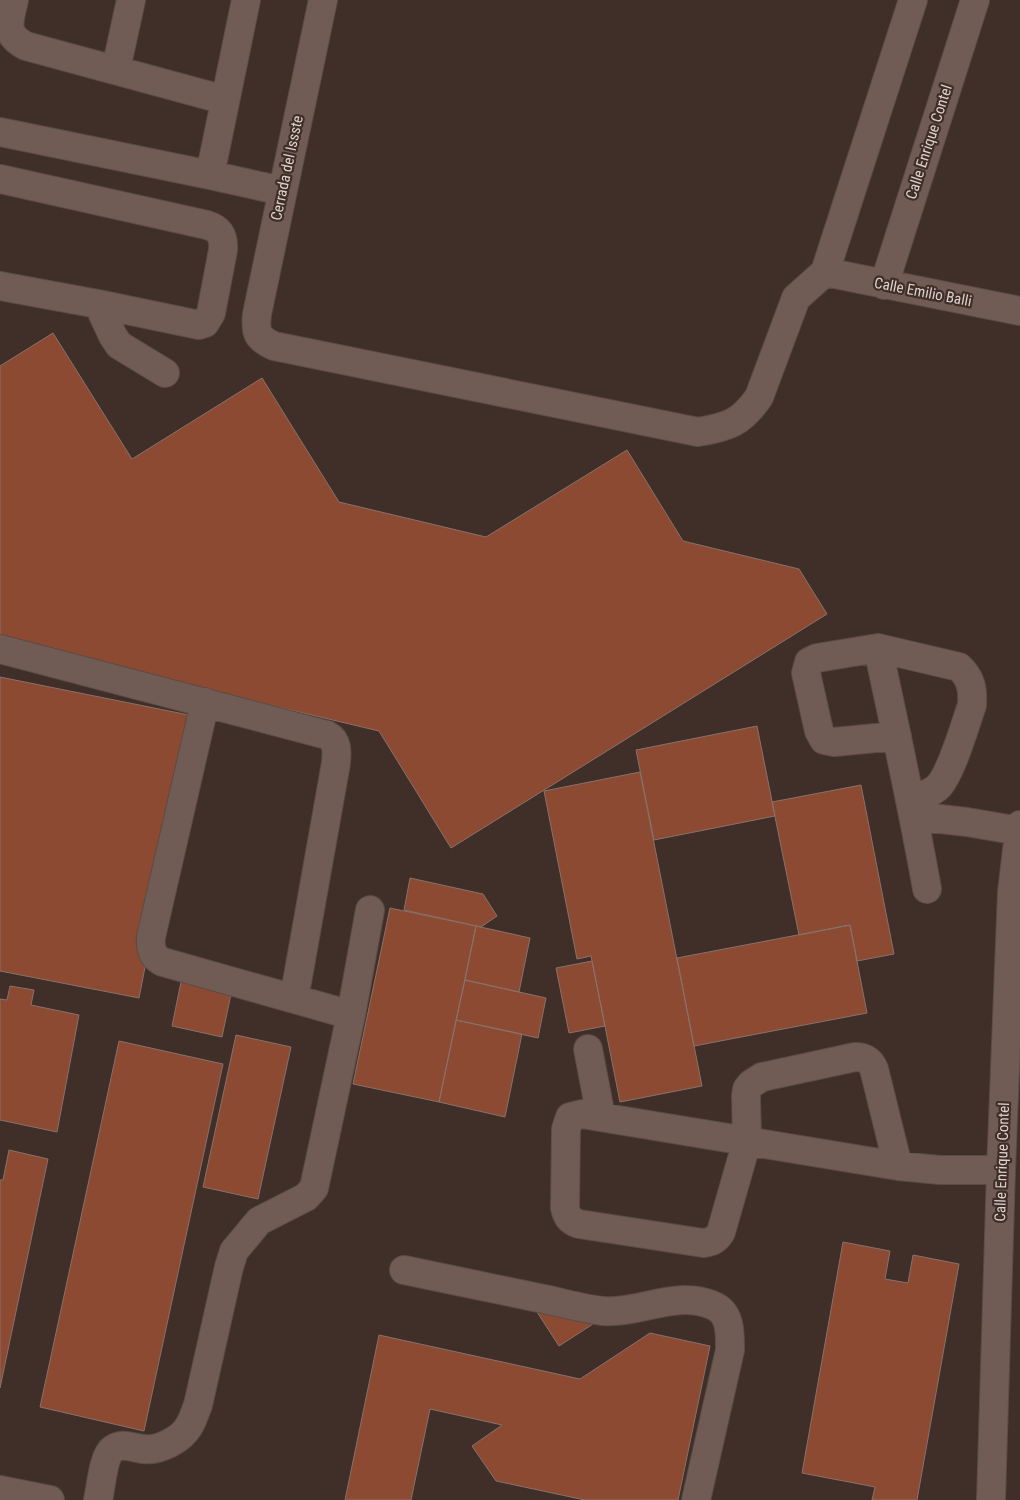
<svg xmlns="http://www.w3.org/2000/svg" width="1020" height="1500" viewBox="0 0 1020 1500" font-family="'Roboto Condensed',sans-serif">
	<rect width="100%" height="100%" fill="#402e28"/>
	<!-- building -->
	<path fill="#8d4a32" stroke="#87726b" d="M 53,333 L 132,459 L 262,378 L 339,502 L 486,537 L 627,450 L 683,541 L 799,569 L 827,614 L 451,848 L 379,731 L 0,641 L 0,366 Z
		M 0,677 L 194,716 L 139,998 L 0,971 Z
		M 757,726 L 775,816 L 654,840 L 636,750 Z
		M 640,772 L 702,1086 L 620,1102 L 591,956 L 577,959 L 544,791 Z
		M 861,785 L 894,954 L 857,961 L 850,925 L 799,935 L 772,802 Z
		M 410,878 L 483,894 L 497,916 L 481,927 L 404,910 Z
		M 390,908 L 476,926 L 439,1102 L 353,1084 Z
		M 850,925 L 867,1013 L 694,1046 L 677,958 Z
		M 476,926 L 530,938 L 519,992 L 465,980 Z
		M 592,961 L 605,1026 L 569,1033 L 556,968 Z
		M 465,980 L 546,998 L 538,1038 L 456,1020 Z
		M 181,982 L 231,994 L 222,1037 L 172,1026 Z
		M 10,986 L 34,990 L 31,1005 L 79,1015 L 57,1132 L 0,1120 L 0,999 L 7,1000 Z
		M 456,1020 L 522,1034 L 505,1117 L 439,1102 Z
		M 236,1035 L 291,1047 L 258,1199 L 203,1187 Z
		M 119,1041 L 223,1064 L 144,1431 L 40,1407 Z
		M 9,1150 L 48,1159 L 0,1388 L 0,1180 L 3,1180 Z
		M 843,1242 L 890,1251 L 885,1279 L 908,1283 L 913,1255 L 959,1264 L 917,1500 L 872,1500 L 875,1487 L 802,1473 Z
		M 537,1312 L 593,1324 L 559,1346 Z
		M 650,1333 L 710,1346 L 678,1500 L 585,1500 L 496,1481 L 472,1446 L 502,1425 L 430,1409 L 411,1500 L 345,1500 L 379,1335 L 580,1379 Z"/>
	<g fill="none" stroke-linecap="round" stroke-linejoin="round">
		<!-- minor casing -->
		<g stroke="#5a4b45" stroke-width="30">
			<path id="minor" d="M 14,0 C 9,22 3,34 26,46 L 225,100
				M 323,0 L 257,314 C 255,333 257,338 274,346 L 698,432 C 728,427 741,423 759,397 L 796,298 L 825,272
				M 116,69 L 131,0
				M 0,132 L 210,175 L 282,191
				M 210,175 L 246,0
				M 0,179 L 207,225 C 220,229 224,236 223,250 L 211,313 L 205,323 L 199,325 L 98,304 L 0,286
				M 825,272 L 913,0
				M 825,272 L 1020,311
				M 884,285 L 975,0
				M 98,304 L 113,336 L 119,345 L 165,373
				M 878,648 L 959,667 C 971,678 973,689 972,705 C 965,725 952,771 939,786 C 932,793 920,797 911,800
				M 0,649 L 327,735 C 338,741 337,752 336,763 L 294,999
				M 205,702 L 151,937 C 150,949 152,957 163,962 L 351,1015
				M 897,736 L 834,742 L 824,740 L 819,731 L 806,673 L 809,662 L 817,658 L 878,648 C 895,729 913,809 927,889
				M 914,816 L 967,822 L 1019,831
				M 588,1049 L 601,1117
				M 898,1166 L 874,1069 C 870,1060 865,1057 855,1057 L 762,1077 L 751,1084 L 747,1089 L 746,1096 L 747,1141 L 721,1232 C 716,1240 712,1242 703,1243 L 579,1224 C 570,1221 567,1217 565,1208 L 566,1129 L 570,1117 L 582,1114 L 898,1166 L 940,1170 L 1001,1170
				M 404,1270 C 449,1279 494,1289 539,1298 C 560,1302 582,1309 603,1311 C 640,1314 675,1290 712,1305 C 731,1312 730,1333 730,1350 L 696,1500
				M 0,1490 L 50,1500
				M 98,1500 C 101,1488 103,1456 113,1449 C 122,1442 133,1448 143,1449 C 159,1451 181,1440 189,1426 C 193,1420 195,1412 198,1405 L 229,1267 L 234,1251 L 259,1221 L 306,1197 L 314,1188 L 351,1015 L 370,910
				M 991,1500 L 1001,1170 L 1012,892 L 1020,825"/>
		</g>
		<!-- minor -->
		<use href="#minor" stroke="#705c55" stroke-width="28"/>
	</g>
	<g text-anchor="middle" dominant-baseline="central" stroke-width="4.5" stroke-linejoin="round" paint-order="stroke">
		<!-- street labels -->
		<g font-size="15" fill="#ded2ce" stroke="#402e28">
			<text transform="translate(929 142) rotate(-72)">Calle Enrique Contel</text>
			<text transform="translate(287 168) rotate(-78)">Cerrada del Issste</text>
			<text transform="translate(923 292) rotate(11)">Calle Emilio Balli</text>
			<text transform="translate(1002 1162) rotate(-88)">Calle Enrique Contel</text>
		</g>
	</g>
</svg>
